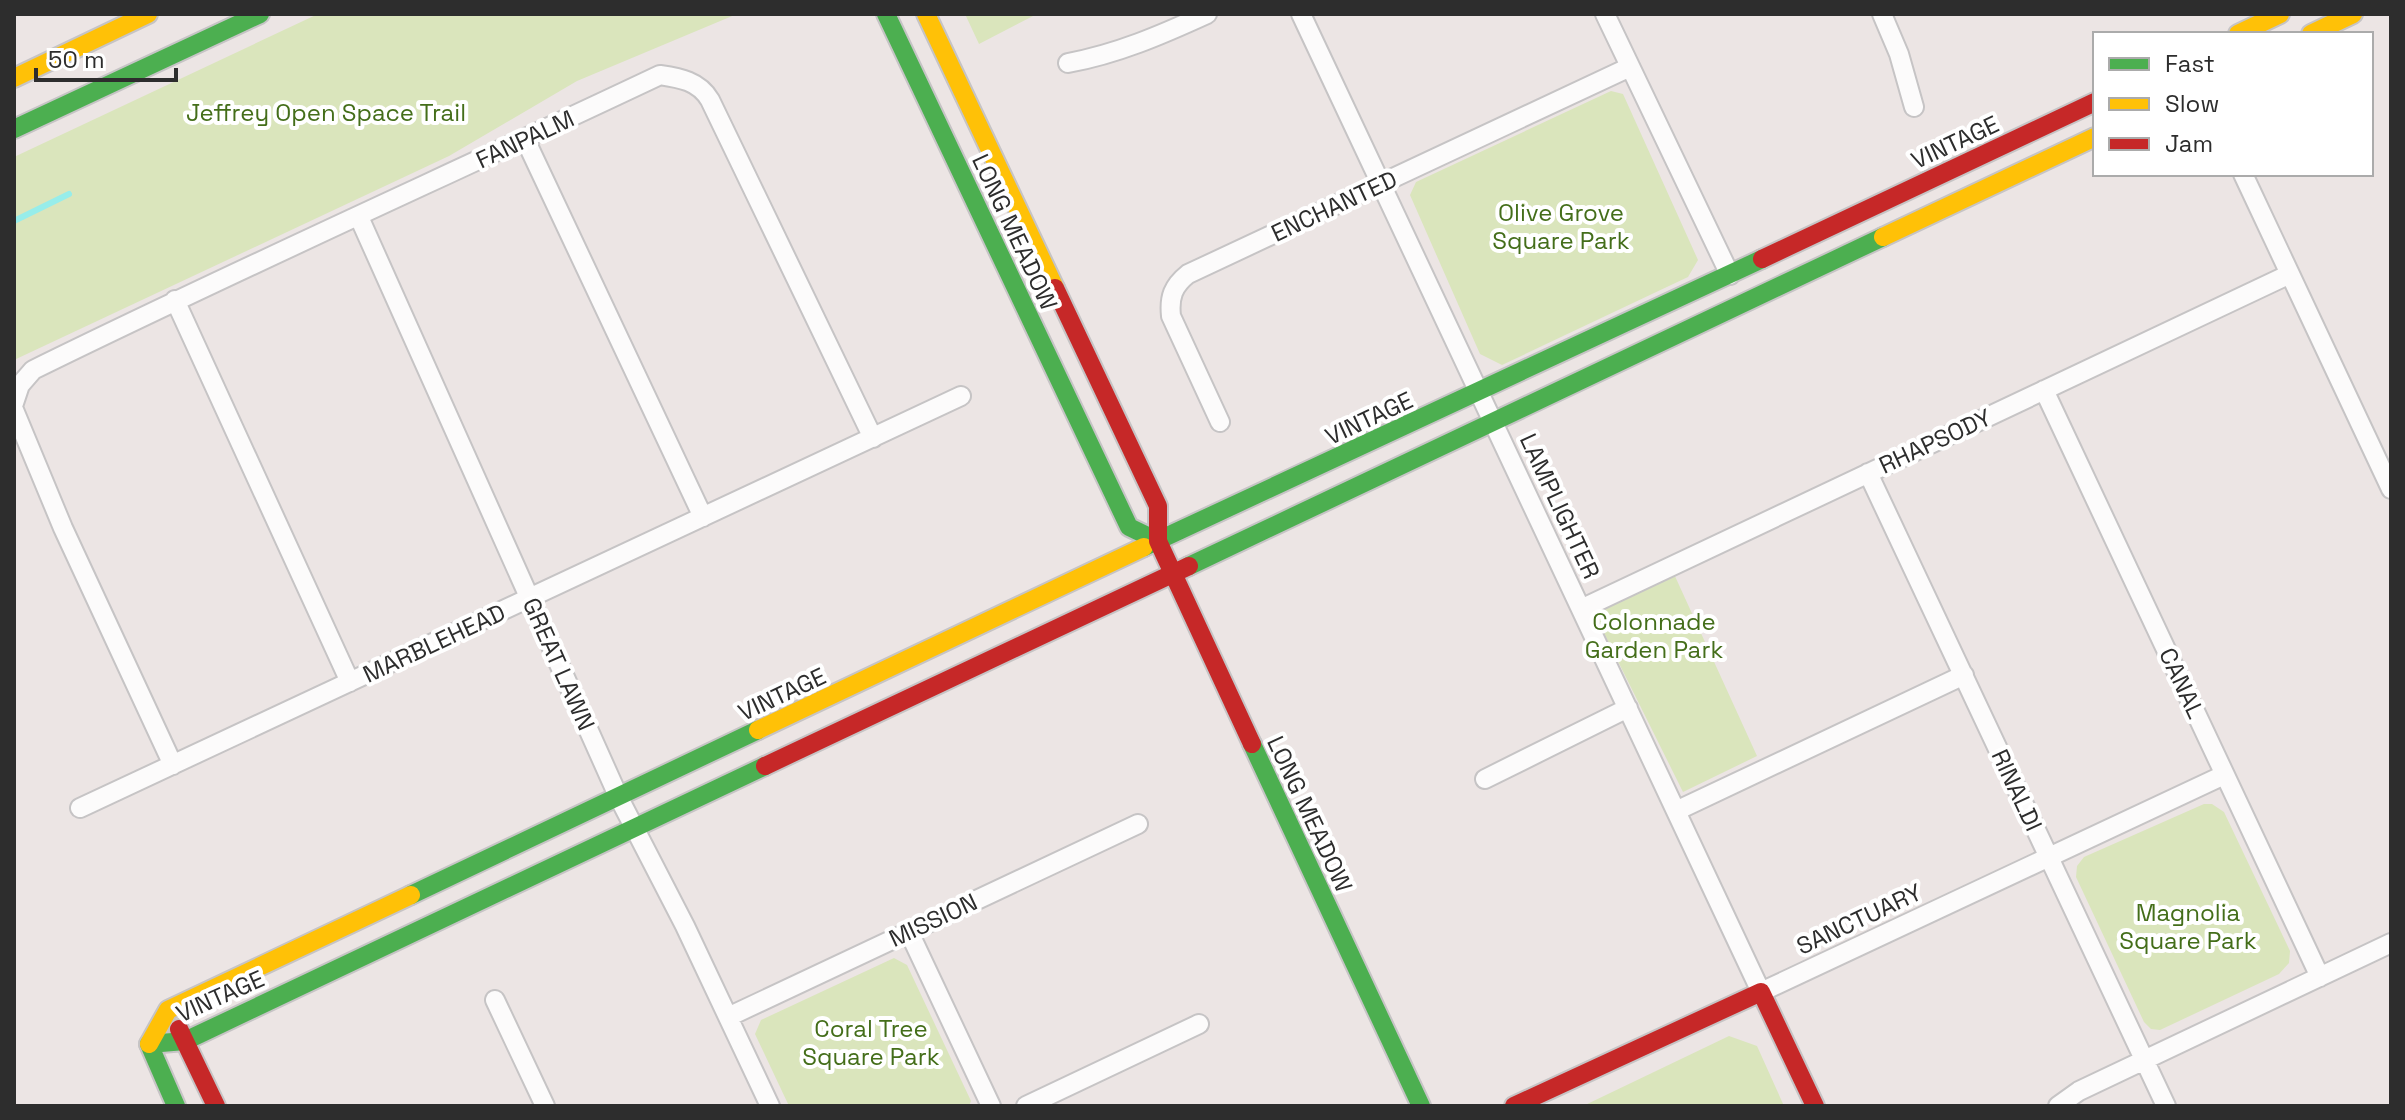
<svg xmlns="http://www.w3.org/2000/svg" width="2405" height="1120" viewBox="0 0 2405 1120" font-family="'Space Grotesk',sans-serif">
	<rect width="100%" height="100%" fill="#ece5e4"/>
	<!-- green -->
	<path fill="#dae5bc" d="M 318,14 L 737,14 L 577,81 L 449,156 L 14,360 L 14,157 Z
		M 965,14 L 1037,14 L 979,44 Z
		M 1611,91 L 1623,94 L 1698,260 L 1688,277 L 1502,365 L 1480,354 L 1410,195 L 1416,182 Z
		M 1674,574 L 1757,756 L 1683,792 L 1592,609 Z
		M 2204,804 L 2212,804 L 2224,812 L 2290,951 L 2289,963 L 2279,974 L 2160,1030 L 2151,1029 L 2144,1022 L 2076,877 L 2077,866 L 2084,857 Z
		M 894,958 L 907,965 L 971,1101 L 969,1106 L 789,1106 L 755,1034 L 761,1020 Z
		M 1729,1036 L 1757,1046 L 1784,1106 L 1583,1106 Z"/>
	<g fill="none" stroke-linecap="round" stroke-linejoin="round">
		<!-- stream -->
		<path stroke="#97edea" stroke-width="6" d="M 14,221 L 69,194"/>
		<!-- street casing -->
		<g stroke="#c6c4c5" stroke-width="22">
			<path id="street" d="M 1301,14 L 1761,992 L 2224,775
				M 1605,14 L 1730,275
				M 1882,14 L 1899,54 L 1914,107
				M 1068,63 C 1117,54 1161,35 1207,14
				M 525,139 L 703,517
				M 2243,174 L 2391,489
				M 359,217 L 619,798 L 685,926 L 770,1106
				M 175,300 L 350,682
				M 2044,390 L 2320,977
				M 14,403 L 20,385 L 33,370 C 240,268 451,174 660,75 C 680,78 699,81 710,100 L 873,438
				M 14,410 L 63,528 L 173,765
				M 1220,422 L 1171,316 C 1169,297 1173,286 1188,274 L 1630,67
				M 1868,473 L 2166,1106
				M 1581,609 L 2290,274
				M 1485,779 L 1628,708
				M 80,808 L 961,396
				M 1676,811 L 1964,675
				M 909,932 L 991,1106
				M 495,1000 L 545,1106
				M 728,1017 L 1138,824
				M 1026,1106 L 1199,1024
				M 2058,1106 L 2079,1091 L 2391,943"/>
		</g>
		<!-- fast casing -->
		<g stroke="#c6c4c5" stroke-width="22">
			<path id="fast" d="M 886,14 L 1129,527 L 1158,541
				M 14,129 L 260,14
				M 1144,547 L 1762,259
				M 1189,566 L 1883,237
				M 1252,744 L 1421,1106
				M 411,895 L 758,730
				M 149,1044 L 185,1041 L 765,766
				M 149,1044 L 176,1106"/>
		</g>
		<!-- slow casing -->
		<g stroke="#c6c4c5" stroke-width="22">
			<path id="slow" d="M 926,14 L 1055,288
				M 2238,34 L 2280,14
				M 2311,34 L 2353,14
				M 14,78 L 148,14
				M 1883,237 L 2095,137
				M 758,730 L 1144,547
				M 149,1044 L 168,1010 L 411,895"/>
		</g>
		<!-- jam casing -->
		<g stroke="#c6c4c5" stroke-width="22">
			<path id="jam" d="M 1762,259 L 2095,102
				M 1055,288 L 1158,506 L 1158,541 L 1252,744
				M 765,766 L 1189,566
				M 179,1029 L 216,1106
				M 1514,1106 L 1761,992 L 1815,1106"/>
		</g>
		<!-- street -->
		<use href="#street" stroke="#fcfbfb" stroke-width="18"/>
		<!-- fast -->
		<use href="#fast" stroke="#4caf50" stroke-width="18"/>
		<!-- slow -->
		<use href="#slow" stroke="#ffc107" stroke-width="18"/>
		<!-- jam -->
		<use href="#jam" stroke="#c62828" stroke-width="18"/>
	</g>
	<g text-anchor="middle" dominant-baseline="central" stroke-width="8" stroke-linejoin="round" paint-order="stroke">
		<!-- park labels -->
		<g font-size="24" fill="#446e1a" stroke="#fff">
			<text x="326" y="112">Jeffrey Open Space Trail</text>
			<text x="1561" y="212">Olive Grove<tspan x="1561" dy="28">Square Park</tspan></text>
			<text x="1654" y="621">Colonnade<tspan x="1654" dy="28">Garden Park</tspan></text>
			<text x="2188" y="912">Magnolia<tspan x="2188" dy="28">Square Park</tspan></text>
			<text x="871" y="1028">Coral Tree<tspan x="871" dy="28">Square Park</tspan></text>
		</g>
		<!-- street labels -->
		<g font-size="24" fill="#2d2d2d" stroke="#fff">
			<text transform="translate(525 139) rotate(-25)">FANPALM</text>
			<text transform="translate(1955 142) rotate(-25)">VINTAGE</text>
			<text transform="translate(1334 206) rotate(-25)">ENCHANTED</text>
			<text transform="translate(1015 232) rotate(65)">LONG MEADOW</text>
			<text transform="translate(1369 418) rotate(-25)">VINTAGE</text>
			<text transform="translate(1935 441) rotate(-25)">RHAPSODY</text>
			<text transform="translate(1560 506) rotate(65)">LAMPLIGHTER</text>
			<text transform="translate(434 643) rotate(-25)">MARBLEHEAD</text>
			<text transform="translate(559 664) rotate(66)">GREAT LAWN</text>
			<text transform="translate(2182 683) rotate(65)">CANAL</text>
			<text transform="translate(782 694) rotate(-25)">VINTAGE</text>
			<text transform="translate(2017 790) rotate(65)">RINALDI</text>
			<text transform="translate(1310 814) rotate(65)">LONG MEADOW</text>
			<text transform="translate(1859 919) rotate(-25)">SANCTUARY</text>
			<text transform="translate(933 920) rotate(-25)">MISSION</text>
			<text transform="translate(220 996) rotate(-24)">VINTAGE</text>
		</g>
	</g>
	<!-- border -->
	<rect width="2405" height="1120" fill="none" stroke="#2d2d2d" stroke-width="32"/>
	<!-- legend -->
	<rect x="2093" y="32" width="280" height="144" fill="#ffffff" stroke="#ababab" stroke-width="2"/>
	<rect x="2109" y="58" width="40" height="12" fill="#4caf50" stroke="#ababab" stroke-width="2"/>
	<text x="2165" y="72" font-size="24" fill="#2d2d2d">Fast</text>
	<rect x="2109" y="98" width="40" height="12" fill="#ffc107" stroke="#ababab" stroke-width="2"/>
	<text x="2165" y="112" font-size="24" fill="#2d2d2d">Slow</text>
	<rect x="2109" y="138" width="40" height="12" fill="#c62828" stroke="#ababab" stroke-width="2"/>
	<text x="2165" y="152" font-size="24" fill="#2d2d2d">Jam</text>
	<!-- scale -->
	<path d="M36 68v12h140v-12" fill="none" stroke="#2d2d2d" stroke-width="4"/>
	<text x="48" y="68" font-size="24" fill="#2d2d2d" stroke="#ffffff" stroke-width="6" paint-order="stroke">50 m</text>
</svg>
